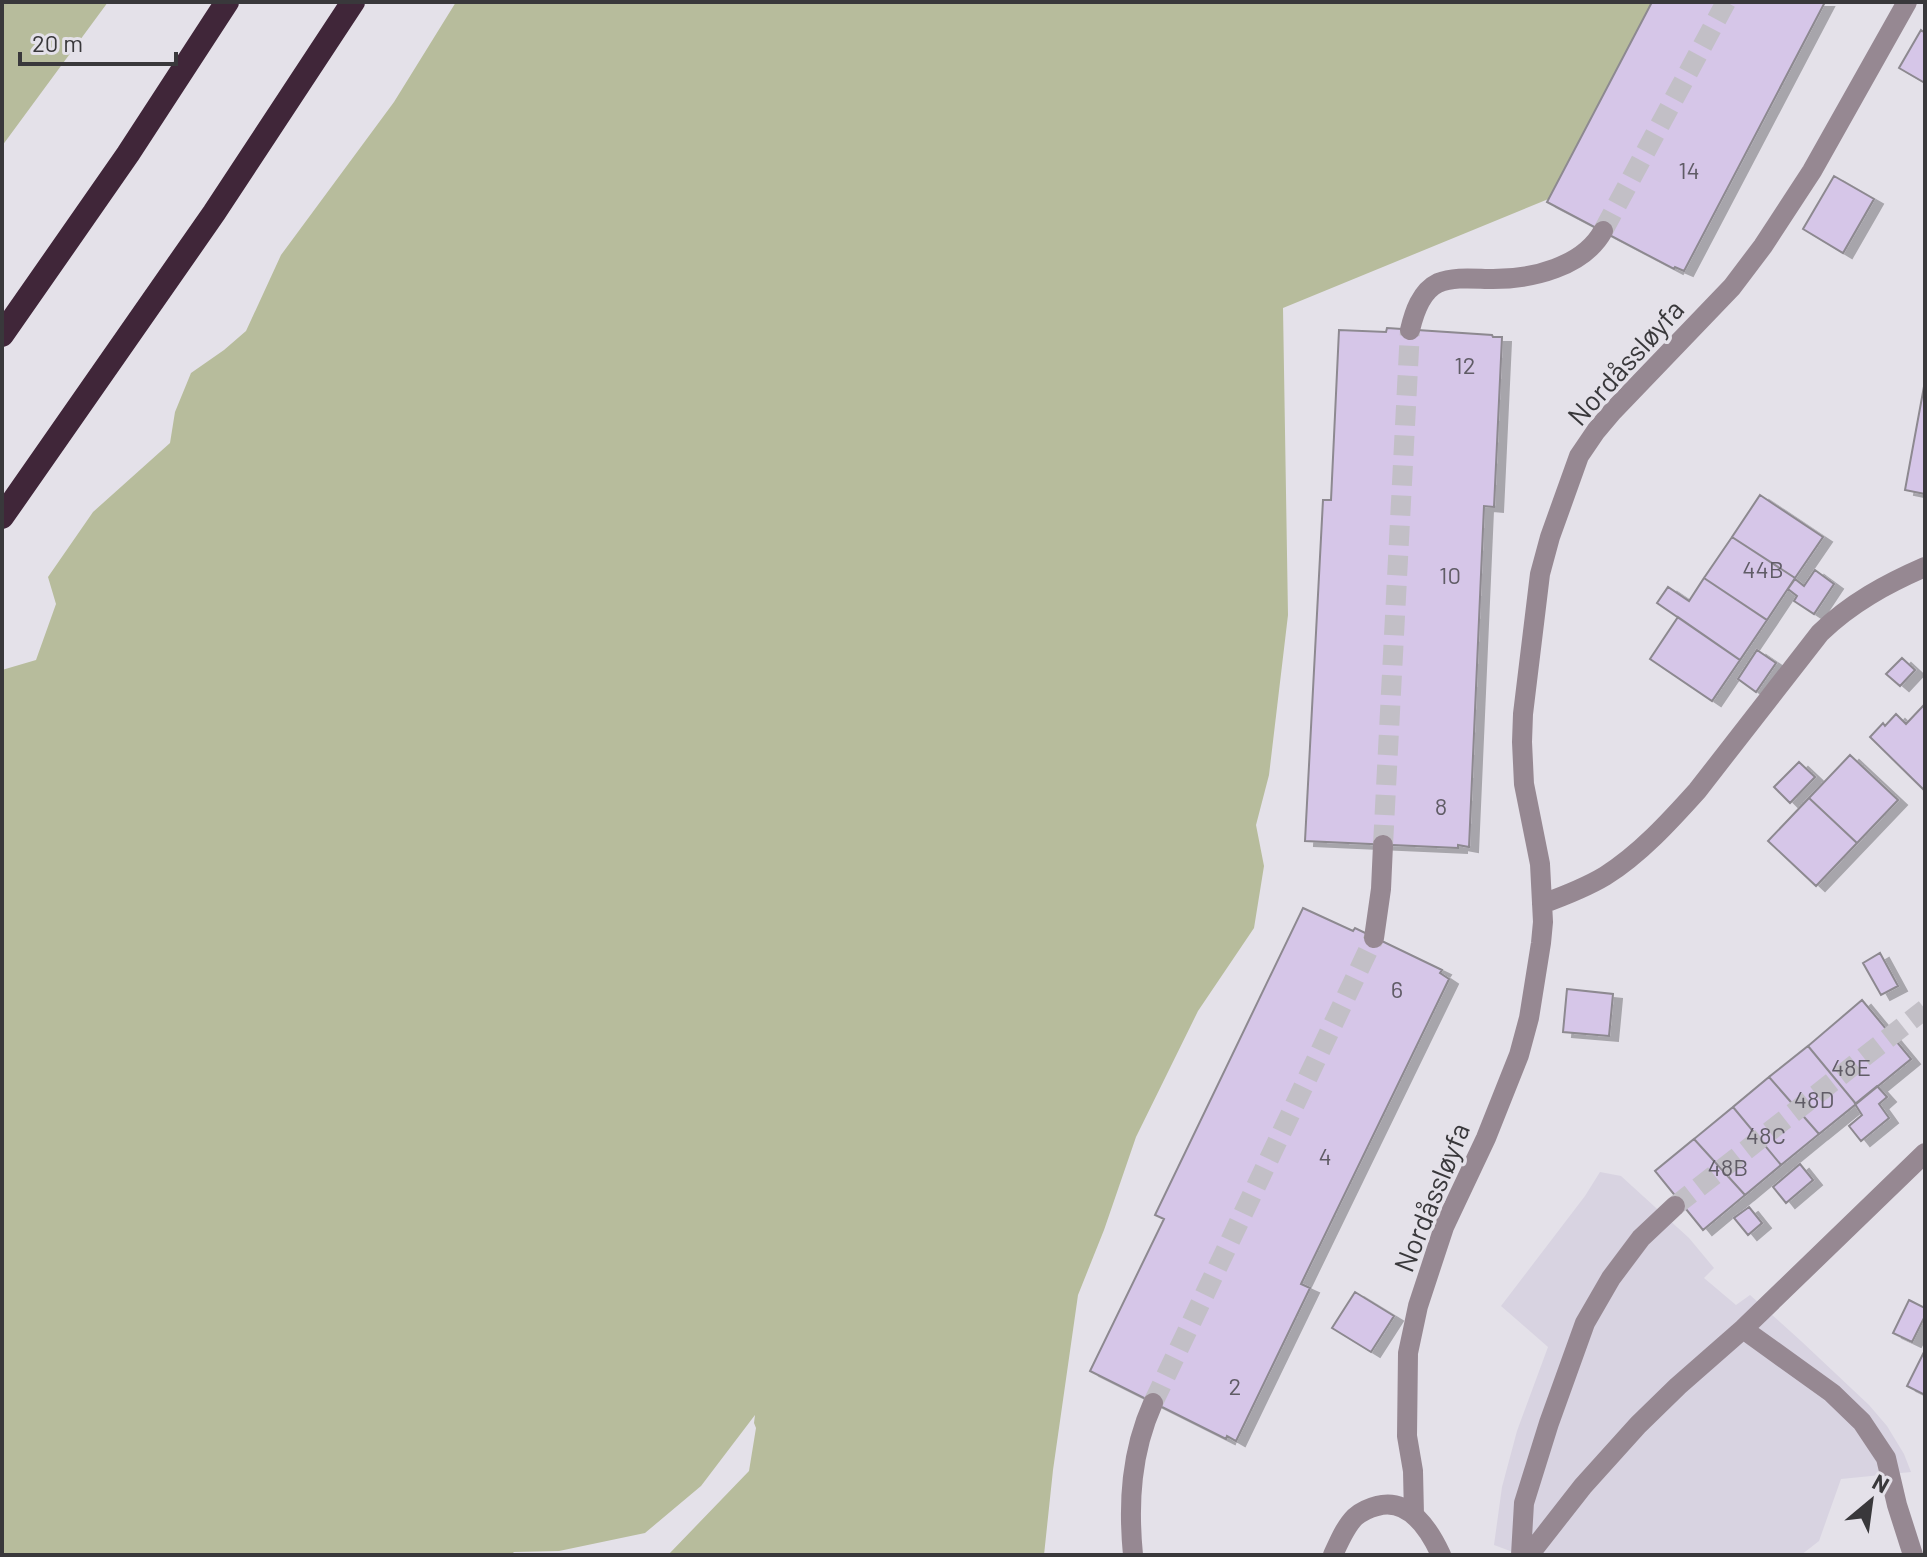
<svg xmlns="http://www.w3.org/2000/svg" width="1927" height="1557" viewBox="0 0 1927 1557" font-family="Barlow,sans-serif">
	<defs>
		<filter id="shadow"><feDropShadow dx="9" dy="5" stdDeviation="0" flood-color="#0004"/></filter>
	</defs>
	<rect width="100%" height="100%" fill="#e4e1e9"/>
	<!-- built -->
	<path fill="#d8d3e1" d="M 1600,1172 L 1621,1176 L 1689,1238 L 1714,1268 L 1704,1278 L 1736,1305 L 1750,1295 L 1801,1341 L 1869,1405 L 1887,1426 L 1904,1454 L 1911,1472 L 1841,1479 L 1819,1541 L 1801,1555 L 1521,1555 L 1494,1545 L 1502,1487 L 1517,1431 L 1548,1347 L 1501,1306 L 1585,1196 Z"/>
	<!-- green -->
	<path fill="#b7bc9c" d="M 2,2 L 108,2 L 2,146 Z
		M 456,2 L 1670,2 L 1568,191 L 1283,308 L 1288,615 L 1269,775 L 1256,825 L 1264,866 L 1254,928 L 1198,1011 L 1136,1137 L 1104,1230 L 1078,1295 L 1053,1470 L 1044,1555 L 668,1555 L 749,1471 L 756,1428 L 754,1423 L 755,1415 L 701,1486 L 645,1533 L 559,1551 L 514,1552 L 511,1555 L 2,1555 L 2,670 L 36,660 L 56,604 L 48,577 L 93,512 L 170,443 L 175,412 L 191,373 L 224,350 L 246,331 L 281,255 L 394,102 Z"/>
	<!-- building -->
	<path fill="#d6c6e8" stroke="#8d8990" stroke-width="2" filter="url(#shadow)" d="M 1652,2 L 1825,2 L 1684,271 L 1675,267 L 1674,269 L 1547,202 Z
		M 1921,30 L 1925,33 L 1925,83 L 1899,68 Z
		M 1834,176 L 1874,199 L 1843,253 L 1803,229 Z
		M 1387,328 L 1492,335 L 1493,337 L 1502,337 L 1494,507 L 1484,506 L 1469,847 L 1458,845 L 1458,848 L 1305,841 L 1323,500 L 1331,500 L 1339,330 L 1386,332 Z
		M 1925,381 L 1925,494 L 1905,490 Z
		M 1760,495 L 1823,537 L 1795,578 L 1732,537 Z
		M 1732,537 L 1795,578 L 1767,620 L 1704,578 Z
		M 1815,570 L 1834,584 L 1814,614 L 1794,601 L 1797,596 L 1788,589 L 1795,579 L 1804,586 Z
		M 1704,578 L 1767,620 L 1740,660 L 1657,603 L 1668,587 L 1689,601 Z
		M 1678,617 L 1740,660 L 1712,701 L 1650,659 Z
		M 1757,650 L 1776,663 L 1756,692 L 1738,679 Z
		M 1902,658 L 1915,670 L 1900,686 L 1886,674 Z
		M 1923,706 L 1925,708 L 1925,791 L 1870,737 L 1883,723 L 1885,726 L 1896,714 L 1906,724 Z
		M 1850,755 L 1898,800 L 1857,843 L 1809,798 Z
		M 1799,762 L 1815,777 L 1790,803 L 1774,787 Z
		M 1809,798 L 1857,843 L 1816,886 L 1768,841 Z
		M 1303,908 L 1353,931 L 1355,928 L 1442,970 L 1440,973 L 1449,979 L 1301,1284 L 1310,1288 L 1236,1441 L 1227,1436 L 1226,1439 L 1090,1371 L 1164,1219 L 1155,1215 Z
		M 1880,953 L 1898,986 L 1881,995 L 1863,963 Z
		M 1567,989 L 1613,994 L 1609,1036 L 1563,1032 Z
		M 1862,1000 L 1911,1059 L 1856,1104 L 1808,1046 Z
		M 1808,1046 L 1856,1104 L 1819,1134 L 1769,1077 Z
		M 1769,1077 L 1819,1134 L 1781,1165 L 1733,1107 Z
		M 1877,1086 L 1887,1097 L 1879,1104 L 1889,1118 L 1861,1141 L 1849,1126 L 1862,1115 L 1855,1104 Z
		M 1733,1107 L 1781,1165 L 1745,1195 L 1694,1139 Z
		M 1694,1139 L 1745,1195 L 1703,1230 L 1655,1171 Z
		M 1800,1164 L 1813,1180 L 1786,1203 L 1773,1187 Z
		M 1749,1207 L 1762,1223 L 1748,1235 L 1734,1218 Z
		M 1355,1292 L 1394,1316 L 1371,1352 L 1332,1328 Z
		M 1909,1300 L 1925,1308 L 1925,1316 L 1912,1342 L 1893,1333 Z
		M 1925,1350 L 1925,1395 L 1907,1386 Z"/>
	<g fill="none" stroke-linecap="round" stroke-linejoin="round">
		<!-- minor-tunnel -->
		<path stroke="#c2bfc6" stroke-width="20" stroke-dasharray="20 10" stroke-linecap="butt" d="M 1603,231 L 1726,2
			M 1383,845 L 1410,330
			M 1675,1206 L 1925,1009
			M 1153,1403 L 1374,938"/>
		<!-- minor -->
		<path stroke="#968892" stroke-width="20" d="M 1410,330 C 1414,313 1421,291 1438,283 C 1455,276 1476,279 1493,279 C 1532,279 1583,267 1603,231
			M 1542,904 C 1564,896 1585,888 1605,876 C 1640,854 1670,821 1697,791 L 1820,633 C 1851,603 1886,584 1925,567
			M 1374,938 L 1381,889 L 1383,845
			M 1743,1329 L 1832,1393 L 1862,1422 L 1886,1458 L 1897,1505 L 1913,1555
			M 1414,1515 L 1413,1471 L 1407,1436 L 1408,1353 L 1418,1306 L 1444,1227 L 1486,1138 L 1519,1055 L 1529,1018 L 1541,943 L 1543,922 L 1540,864 L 1524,784 L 1522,742 L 1523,714 L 1540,574 L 1550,537 L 1579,456 L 1596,431 L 1612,412 L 1732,287 L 1763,246 L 1812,171 L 1907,2
			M 1133,1555 C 1128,1503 1131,1452 1153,1403
			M 1333,1555 C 1339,1542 1345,1527 1355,1517 C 1362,1511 1369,1508 1377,1506 C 1409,1497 1430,1531 1441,1555
			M 1521,1555 L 1524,1503 L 1549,1423 L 1585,1323 L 1611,1278 L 1641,1238 L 1675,1206
			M 1529,1555 L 1583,1486 L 1638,1425 L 1678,1386 L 1743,1329 L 1925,1153"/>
		<!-- highway -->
		<path stroke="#402639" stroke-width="24" d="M 2,335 L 128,154 L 227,2
			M 2,517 L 214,213 L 353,2"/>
	</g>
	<g text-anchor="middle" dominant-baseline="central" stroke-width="7" stroke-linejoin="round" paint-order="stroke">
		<!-- number labels -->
		<g font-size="24" fill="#605c66">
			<text x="1689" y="169">14</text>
			<text x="1465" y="364">12</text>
			<text x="1763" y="568">44B</text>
			<text x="1450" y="574">10</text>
			<text x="1441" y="805">8</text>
			<text x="1397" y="988">6</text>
			<text x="1851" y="1066">48E</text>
			<text x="1814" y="1098">48D</text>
			<text x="1766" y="1134">48C</text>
			<text x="1325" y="1155">4</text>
			<text x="1728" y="1166">48B</text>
			<text x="1235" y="1385">2</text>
		</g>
		<!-- street labels -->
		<g font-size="28" fill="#39383b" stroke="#e4e1e9">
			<text transform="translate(1625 362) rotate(-48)">Nordåssløyfa</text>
			<text transform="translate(1431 1197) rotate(-68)">Nordåssløyfa</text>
		</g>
	</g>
	<!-- border -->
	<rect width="1927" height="1557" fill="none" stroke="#39383b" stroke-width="8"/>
	<!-- north arrow -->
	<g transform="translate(1871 1501) rotate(29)" stroke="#e4e1e9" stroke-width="6" paint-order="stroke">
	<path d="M0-6L14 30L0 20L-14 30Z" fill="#39383b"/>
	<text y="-12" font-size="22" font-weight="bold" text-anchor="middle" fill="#39383b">N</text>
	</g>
	<!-- scale -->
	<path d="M20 52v12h156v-12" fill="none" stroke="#39383b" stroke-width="4"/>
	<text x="32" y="52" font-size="24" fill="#39383b" stroke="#e4e1e9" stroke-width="6" paint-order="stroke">20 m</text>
</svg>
